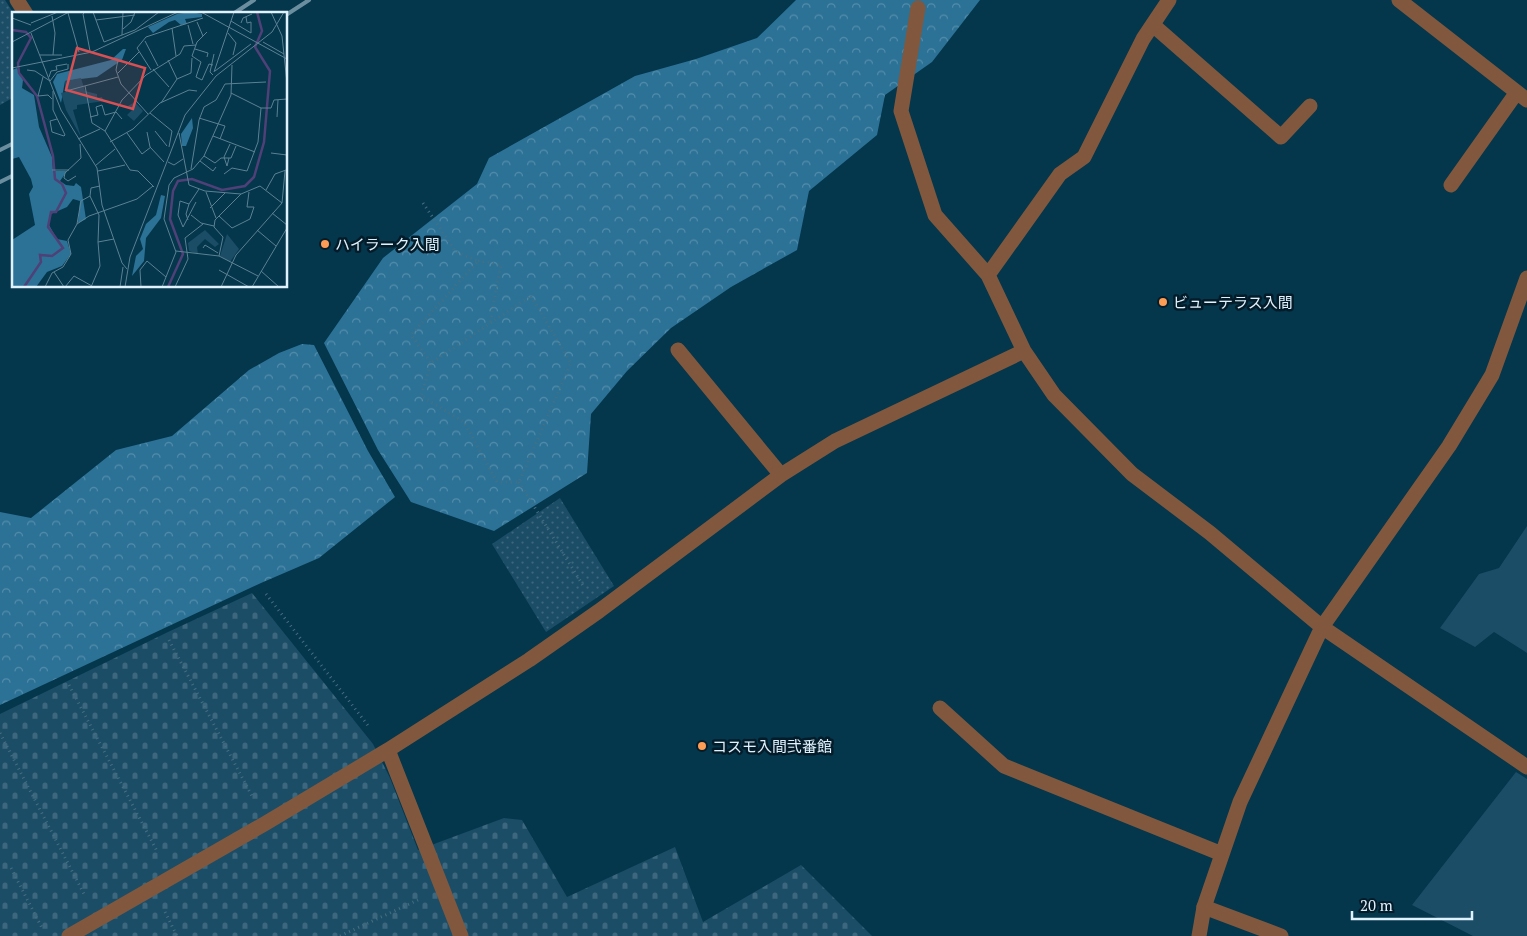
<svg xmlns="http://www.w3.org/2000/svg" width="1527" height="936" viewBox="0 0 1527 936" font-family="'PT Serif','Noto Sans JP',serif">
	<defs>
		<pattern id="forest-crowns" width="20" height="18" patternUnits="userSpaceOnUse" patternTransform="scale(1.25)"><rect width="20" height="18" fill="#2c7296"/><path d="M2 6a3 3 0 1 1 6 0M12 15a3 3 0 1 1 6 0" fill="none" stroke="#548dab"/></pattern>
		<pattern id="cemetery-stones" width="16" height="16" patternUnits="userSpaceOnUse" patternTransform="scale(1.25)"><rect width="16" height="16" fill="#1b4d67"/><path d="M2 7V4a2 2 0 0 1 4 0v3zM10 15v-3a2 2 0 0 1 4 0v3z" fill="#3c677e"/></pattern>
		<pattern id="park-dots" width="8" height="8" patternUnits="userSpaceOnUse" patternTransform="scale(1.25)"><rect width="8" height="8" fill="#1b4d67"/><path d="M2 2h.1M6 6h.1" fill="none" stroke="#3c677e" stroke-width="1.8" stroke-linecap="round"/></pattern>
	</defs>
	<rect width="100%" height="100%" fill="#04364c"/>
	<!-- green -->
	<path fill="#1b4d67" d="M 1527,526 L 1527,653 L 1494,632 L 1475,647 L 1440,628 L 1479,574 L 1499,568 Z
		M 1516,772 L 1527,779 L 1527,936 L 1473,936 L 1412,905 Z"/>
	<!-- forest -->
	<path fill="url(#forest-crowns)" d="M 796,0 L 980,0 L 932,62 L 885,95 L 877,135 L 809,191 L 797,250 L 731,287 L 671,328 L 627,371 L 591,414 L 587,473 L 494,531 L 411,502 L 378,450 L 324,343 L 383,258 L 477,184 L 489,158 L 635,76 L 696,59 L 757,38 Z
		M 302,344 L 314,345 L 368,451 L 395,497 L 319,558 L 261,583 L 0,705 L 0,512 L 31,518 L 116,450 L 172,436 L 249,370 L 279,353 Z"/>
	<!-- cemetery -->
	<path fill="url(#cemetery-stones)" d="M 252,593 L 373,744 L 390,778 L 418,850 L 504,818 L 522,820 L 567,897 L 675,847 L 703,922 L 801,865 L 872,936 L 0,936 L 0,714 L 168,632 Z"/>
	<!-- park -->
	<path fill="url(#park-dots)" d="M 0,0 L 5,0 L 14,14 L 14,97 L 0,105 Z
		M 560,498 L 614,586 L 546,632 L 492,544 Z"/>
	<g fill="none" stroke-linecap="round" stroke-linejoin="round">
		<!-- path -->
		<path stroke="#476f82" stroke-width="3" stroke-dasharray="1 4" stroke-linecap="butt" d="M 423,203 L 456,252 L 478,261 L 411,335 L 431,363
			M 478,261 L 501,265 L 490,323
			M 531,296 L 571,363 L 519,482 L 497,482 L 464,422 L 421,396 L 431,363 Z
			M 519,482 L 584,587
			M 266,594 L 370,728
			M 169,640 L 253,798
			M 69,685 L 158,853
			M 0,733 L 84,894
			M 11,868 L 42,928
			M 165,912 L 177,936
			M 340,936 L 418,900"/>
		<!-- lane -->
		<path stroke="#81583d" stroke-width="15" d="M 1399,0 L 1527,100
			M 1153,25 L 1281,137 L 1310,106
			M 1451,185 L 1517,92
			M 1204,907 L 1281,936"/>
		<!-- street -->
		<path stroke="#81583d" stroke-width="15" d="M 17,0 L 26,14
			M 918,8 L 901,111 L 935,215 L 988,275 L 1024,351 L 1054,395 L 1132,474 L 1210,533 L 1322,627 L 1527,767
			M 988,275 L 1060,174 L 1084,157 L 1143,39 L 1169,0
			M 678,350 L 781,475
			M 940,708 L 1004,766 L 1222,854
			M 388,750 L 461,936
			M 69,936 L 266,823 L 388,750 L 529,660 L 599,611 L 781,475 L 835,441 L 1024,351
			M 1199,936 L 1204,907 L 1240,802 L 1322,627 L 1449,446 L 1492,375 L 1527,278"/>
		<!-- rail -->
		<path stroke="#6b8e9f" stroke-width="4" d="M 233,14 L 254,0
			M 286,15 L 309,0
			M 0,150 L 14,143
			M 0,182 L 14,175"/>
	</g>
	<!-- markers -->
	<g fill="#fd9c55" stroke="#041c29" stroke-width="2">
		<circle cx="325" cy="244" r="5"/>
		<circle cx="1163" cy="302" r="5"/>
		<circle cx="702" cy="746" r="5"/>
	</g>
	<g text-anchor="middle" dominant-baseline="central" stroke-width="5" stroke-linejoin="round" paint-order="stroke">
		<!-- poi labels -->
		<g font-size="15" fill="#e0f2fd" stroke="#041c29" text-anchor="start">
			<text x="335" y="244">ハイラーク入間</text>
			<text x="1173" y="302">ビューテラス入間</text>
			<text x="712" y="746">コスモ入間弐番館</text>
		</g>
	</g>
	<!-- overview -->
	<g transform="translate(12 12)">
		<rect width="275" height="275" fill="#04364c"/>
		<path d="M 123,90 L 131,99 L 122,109 L 115,103 L 120,98 L 116,94 ZM 193,218 L 207,232 L 203,235 L 193,227 L 185,235 L 186,242 L 177,239 L 176,231 Z" fill="#1b4d67"/>
		<path d="M 178,0 L 190,2 L 190,5 L 173,7 L 175,12 L 169,13 L 163,8 L 157,10 L 141,21 L 136,15 L 165,2 ZM 111,37 L 114,37 L 110,48 L 85,65 L 53,69 L 49,91 L 41,70 L 45,62 L 99,48 ZM 5,56 L 11,68 L 10,76 L 22,83 L 27,115 L 40,145 L 41,159 L 55,159 L 48,169 L 54,173 L 62,174 L 64,171 L 69,175 L 74,207 L 66,211 L 68,189 L 61,187 L 55,195 L 39,202 L 37,213 L 45,227 L 55,229 L 59,242 L 50,254 L 35,260 L 24,275 L 0,275 L 0,228 L 23,213 L 17,182 L 21,175 L 19,167 L 7,145 L 0,147 L 0,58 ZM 180,106 L 181,116 L 174,134 L 170,134 L 169,122 ZM 149,183 L 153,184 L 149,206 L 134,226 L 132,249 L 120,264 L 124,244 L 131,237 L 128,227 L 134,212 L 144,203 Z" fill="#2c7296"/>
		<path d="M 69,66 L 73,79 L 85,82 L 85,86 L 90,85 L 92,89 L 65,93 L 65,97 L 61,98 L 69,125 L 54,98 L 49,81 L 53,80 L 53,69 ZM 215,222 L 227,237 L 218,250 L 208,244 Z" fill="#1b4d67"/>
		<path fill="none" stroke="#4f4077" stroke-width="2.5" d="M 0,18 L 14,20 L 19,26 L 6,51 L 7,61 L 25,84 L 41,144 L 43,167 L 50,172M 12,275 L 29,250 L 28,243 L 40,244 L 51,236 L 36,215 L 39,200 L 44,200 L 54,181 L 50,172M 156,275 L 171,242 L 158,207 L 161,179 L 166,169 L 180,167 L 210,178 L 233,174 L 242,165 L 252,130 L 258,59 L 243,35 L 250,19 L 245,0"/>
		<path fill="none" stroke="#5c8193" stroke-width="1" d="M 73,0 L 71,2 L 78,39M 81,0 L 92,30 L 123,18 L 147,0M 189,0 L 275,47M 259,0 L 270,24 L 275,71M 56,1 L 67,40M 40,4 L 43,21 L 41,43M 0,6 L 19,13M 84,8 L 123,3M 219,9 L 239,21 L 239,10 L 235,11 L 234,5M 185,10 L 191,24M 19,11 L 46,0M 229,11 L 231,6 L 240,2M 176,13 L 181,32M 160,16 L 164,44M 111,17 L 119,10 L 123,0M 195,20 L 185,30 L 180,44 L 189,50 L 184,65 L 190,68 L 197,52 L 201,53M 19,21 L 49,98 L 85,156 L 90,193 L 110,251 L 115,257M 216,21 L 224,31 L 221,43M 110,23 L 111,0M 133,29 L 146,54M 0,30 L 57,0M 251,30 L 272,42M 183,37 L 196,41 L 195,45M 28,43 L 50,43M 106,48 L 104,58 L 109,72 L 136,102M 0,56 L 80,40 L 166,0M 141,57 L 157,75M 15,58 L 23,59 L 38,69 L 45,60 L 56,57 L 56,52M 139,58 L 125,36 L 134,25 L 191,6M 203,59 L 239,32M 202,60 L 222,0M 106,61 L 127,40M 201,63 L 198,60 L 202,42M 31,65 L 26,84 L 36,83 L 40,87M 37,65 L 39,59 L 45,58 L 44,54 L 55,52M 165,67 L 179,61 L 180,46M 73,74 L 80,111 L 93,119 L 118,158 L 126,159 L 142,175M 41,79 L 41,98 L 53,123 L 52,124 L 40,120 L 38,109 L 45,107M 54,79 L 106,65M 219,81 L 249,96 L 259,96 L 262,88 L 275,87M 149,91 L 165,67 L 156,48M 138,101 L 160,119 L 157,135M 78,105 L 86,103 L 84,95 L 90,93 L 93,103 L 104,100 L 110,107M 265,105 L 266,88M 187,106 L 213,114 L 208,127M 93,119 L 110,88 L 134,63 L 168,42 L 172,34 L 184,33M 143,119 L 155,134M 135,120 L 138,135 L 152,150M 115,121 L 130,142 L 139,135M 167,121 L 177,173 L 193,179 L 229,182 L 248,174 L 270,191M 201,124 L 243,140M 66,127 L 88,117M 98,130 L 121,117 L 148,91 L 177,78 L 185,79M 259,141 L 275,143M 192,144 L 203,151 L 209,146 L 219,146 L 224,134M 217,146 L 215,154 L 212,145 L 218,132M 188,149 L 201,159 L 204,155M 156,150 L 162,153 L 171,147M 83,154 L 103,137M 179,157 L 187,108 L 192,95 L 204,88 L 213,72 L 254,70M 40,158 L 57,158M 86,159 L 113,153M 212,162 L 220,156 L 235,159 L 246,130 L 249,96M 64,164 L 56,169 L 52,166 L 53,161 L 69,146 L 68,132M 254,178 L 263,162 L 274,158M 194,180 L 204,206M 177,192 L 168,189 L 166,203 L 171,215 L 184,190M 198,196 L 213,181M 260,201 L 275,213M 179,203 L 189,211 L 202,214M 207,204 L 220,216 L 238,207 L 242,195 L 235,195 L 237,180M 176,208 L 174,202 L 177,192 L 187,177M 65,212 L 69,189 L 78,184M 245,218 L 264,234M 86,230 L 87,203 L 78,184 L 79,176 L 88,174M 191,236 L 193,233 L 206,241M 164,239 L 207,244 L 246,264M 207,244 L 211,225 L 202,215 L 203,208 L 229,182M 207,258 L 237,275M 249,259 L 267,275M 42,260 L 52,275M 33,275 L 40,261 L 51,255 L 59,242 L 56,228 L 65,212 L 77,204 L 125,187 L 141,174M 53,275 L 62,264 L 80,274M 79,275 L 88,254 L 86,230 L 102,227M 108,275 L 111,255M 113,275 L 118,245 L 173,103 L 204,64 L 260,20 L 272,0M 129,275 L 128,258 L 135,249 L 154,265M 150,275 L 164,240 L 152,207 L 157,173 L 162,166 L 181,157 L 192,144 L 219,83 L 220,53M 163,275 L 176,247 L 173,226 L 191,212M 209,275 L 224,243 L 270,191 L 273,159M 240,275 L 275,216"/>
		<path fill="#d85053" fill-opacity="0.15" stroke="#d85053" stroke-width="2.5" d="M 65,36 L 133,56 L 121,97 L 54,78 Z"/>
		<rect width="275" height="275" fill="none" stroke="#e0f2fd" stroke-width="2.5"/>
	</g>
	<!-- scale -->
	<path d="M1352 911v8h120v-8" fill="none" stroke="#e0f2fd" stroke-width="2.5"/>
	<text x="1360" y="911" font-size="15" fill="#e0f2fd" stroke="#041c29" stroke-width="4" paint-order="stroke">20 m</text>
</svg>
